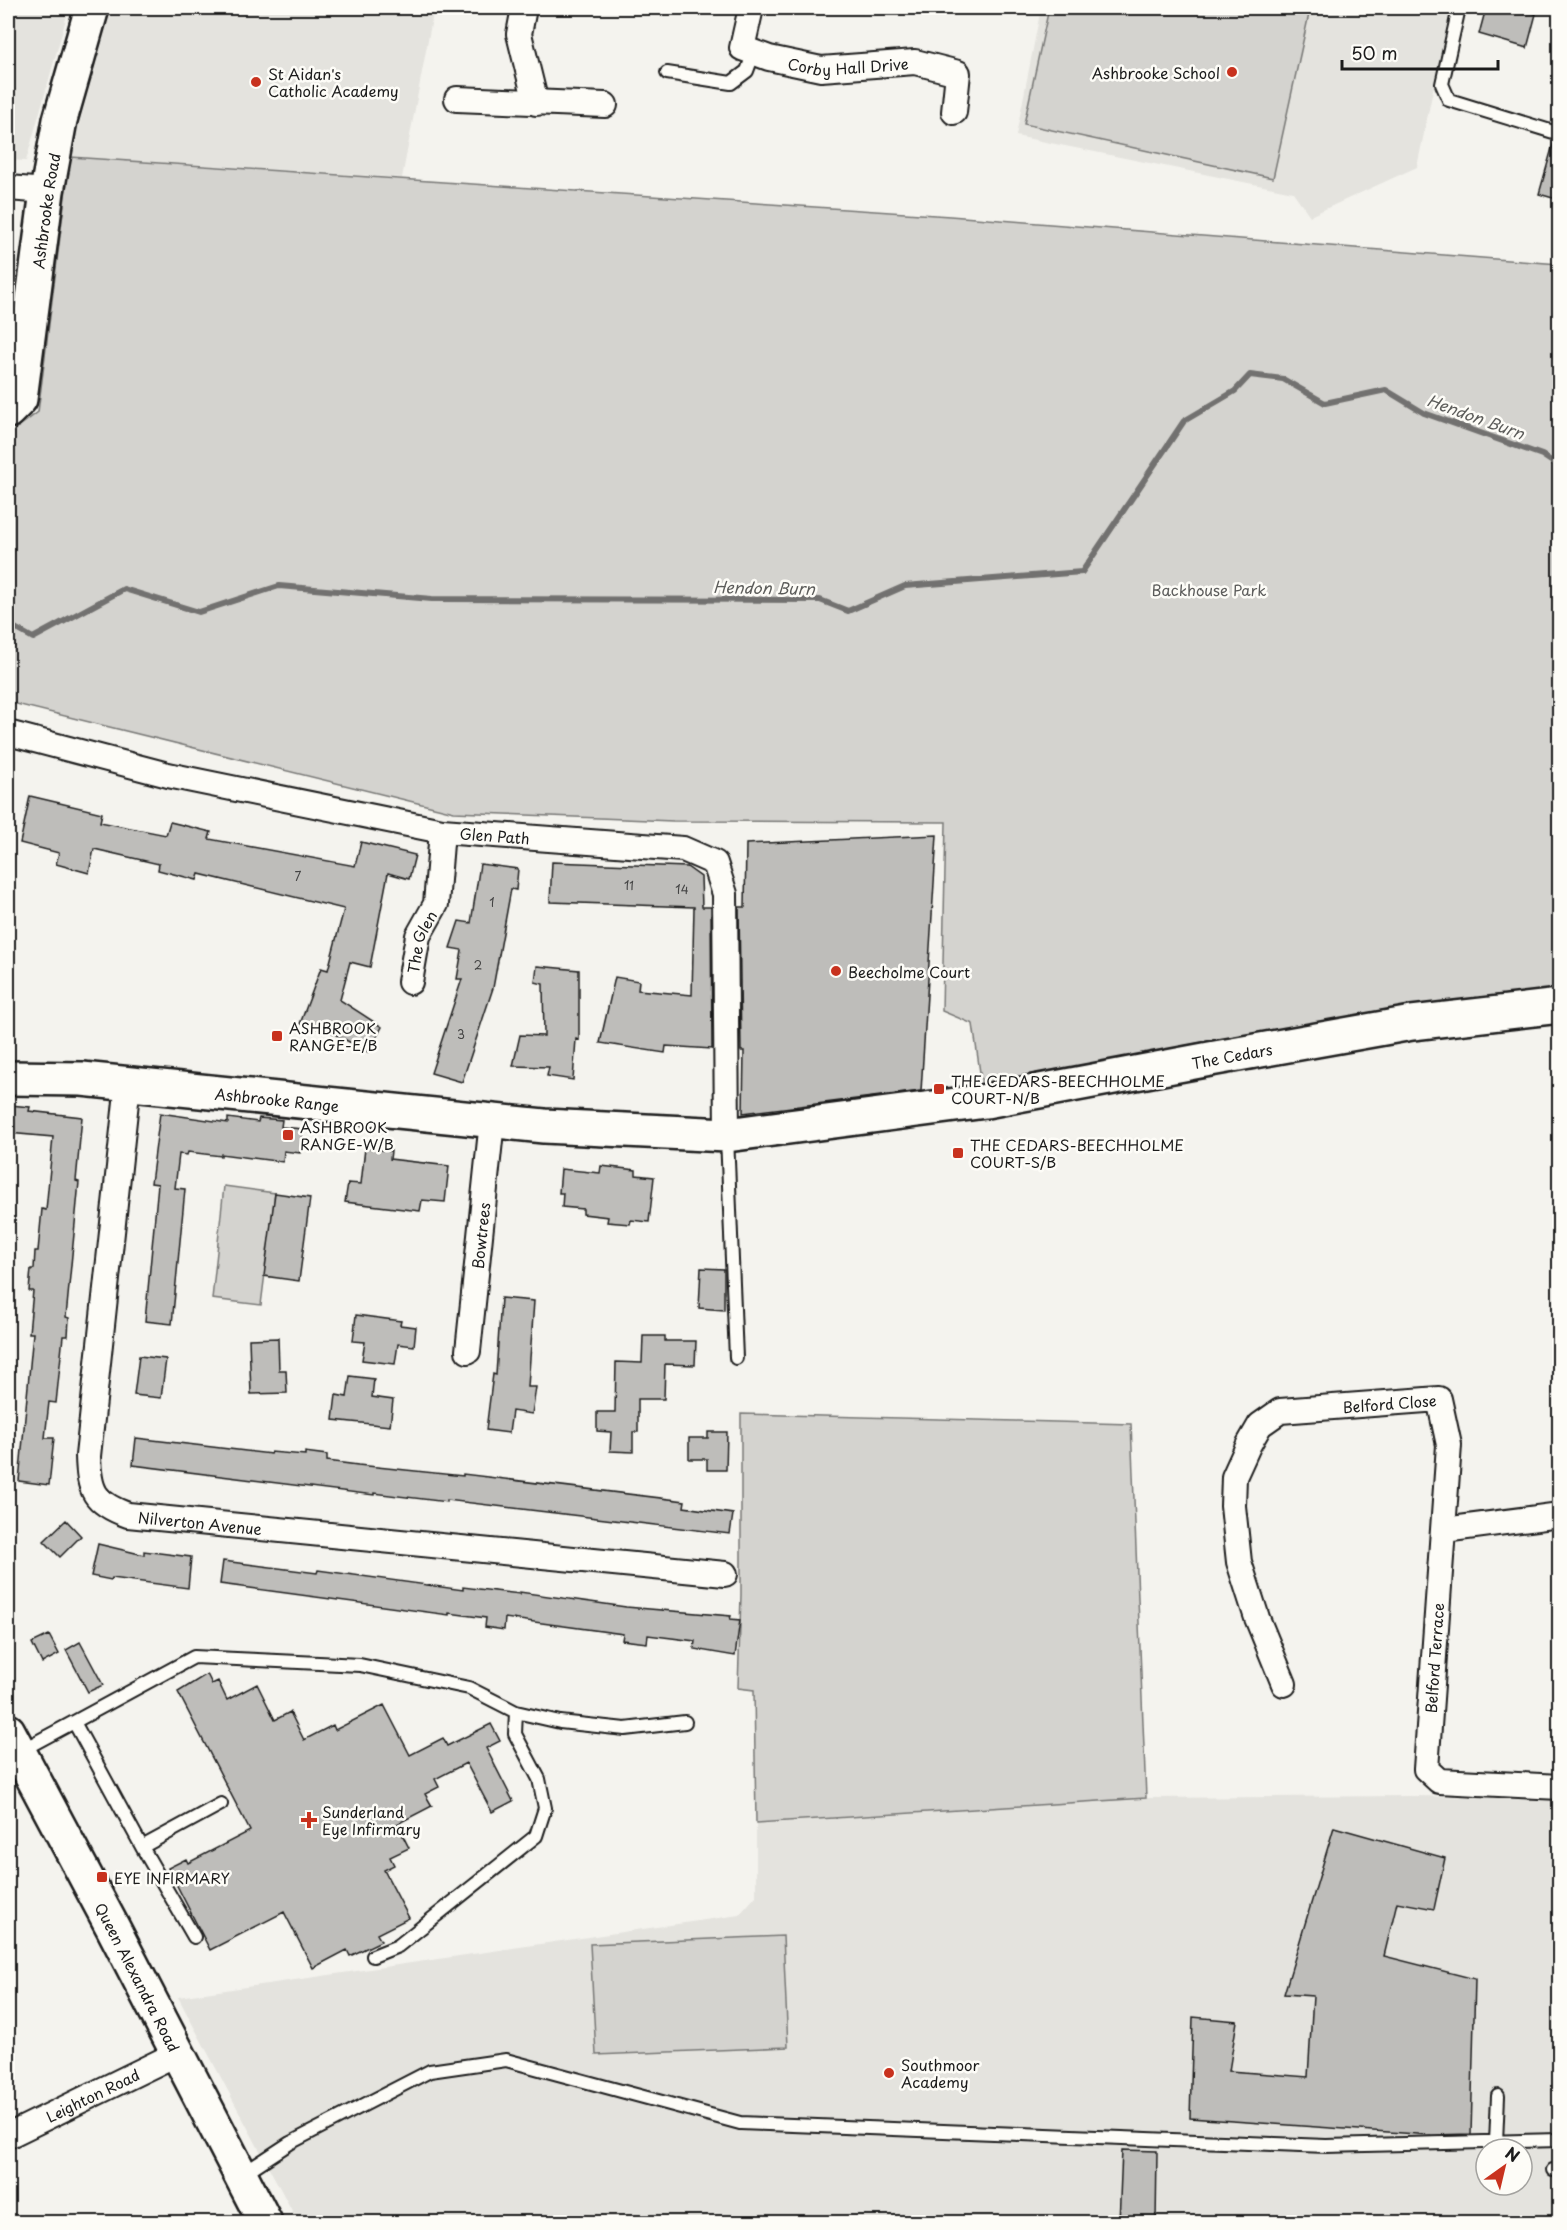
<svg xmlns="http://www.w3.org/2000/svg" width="1567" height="2230" viewBox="0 0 1567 2230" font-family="'Playpen Sans',sans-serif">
	<rect width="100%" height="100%" fill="#f4f3ee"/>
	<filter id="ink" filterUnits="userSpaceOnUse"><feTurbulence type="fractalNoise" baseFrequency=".0167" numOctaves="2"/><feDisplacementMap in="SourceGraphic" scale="12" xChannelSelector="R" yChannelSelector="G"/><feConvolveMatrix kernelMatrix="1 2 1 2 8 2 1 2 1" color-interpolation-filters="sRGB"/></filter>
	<g filter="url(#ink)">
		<!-- built -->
		<path fill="#e4e3de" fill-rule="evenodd" d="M 8,8 L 69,8 L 26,161 L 8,160 Z
			M 112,8 L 434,8 L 402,178 L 70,157 Z
			M 1041,8 L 1450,8 L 1417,167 L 1310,216 L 1293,192 L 1016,136 Z
			M 1411,1796 L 1559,1798 L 1559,2222 L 298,2222 L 178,1997 L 739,1915 L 756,1896 L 756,1823 L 1146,1798 ZM 1486,2149 L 1522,2149 L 1522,2185 L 1486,2185 Z"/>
		<!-- green -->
		<path fill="#d4d3cf" stroke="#787876" stroke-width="1.5" d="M 1049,8 L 1277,8 L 1309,14 L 1273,178 L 1024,124 Z
			M 70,157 L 950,216 L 1559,264 L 1559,994 L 1411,1012 L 1203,1042 L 982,1086 L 973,1024 L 942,1011 L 946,822 L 673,821 L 454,812 L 8,702 L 8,435 L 38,412 Z
			M 224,1186 L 275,1193 L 261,1305 L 212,1299 Z
			M 741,1414 L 1131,1424 L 1146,1798 L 756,1823 L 754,1690 L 738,1688 L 741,1595 Z
			M 783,1936 L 788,2047 L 596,2055 L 590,1944 Z"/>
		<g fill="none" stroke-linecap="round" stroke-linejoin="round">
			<!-- stream -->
			<path stroke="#72716f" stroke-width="6" d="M 8,624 L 33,638 L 124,589 L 199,612 L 279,586 L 432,599 L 820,600 L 848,611 L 905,586 L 1082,572 L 1184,421 L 1235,391 L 1250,375 L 1283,379 L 1325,403 L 1386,390 L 1424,413 L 1542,455 L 1560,467"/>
		</g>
		<!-- building -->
		<path fill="#bebdba" stroke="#1c1c1c" stroke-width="1.5" d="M 1486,8 L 1515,8 L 1536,14 L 1527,48 L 1479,34 Z
			M 1554,141 L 1560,142 L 1560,200 L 1539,194 Z
			M 30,796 L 102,813 L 100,822 L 166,835 L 170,822 L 211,832 L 209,839 L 355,866 L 361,842 L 415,855 L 409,879 L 388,873 L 370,967 L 350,962 L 340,1000 L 382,1027 L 368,1052 L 327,1030 L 300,1024 L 321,968 L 328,970 L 344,909 L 199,874 L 197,880 L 158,870 L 159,864 L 94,849 L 89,873 L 56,864 L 59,853 L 20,843 Z
			M 937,835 L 921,1091 L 743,1113 L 744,1051 L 741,1051 L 739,907 L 745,907 L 746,844 Z
			M 552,862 L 687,867 L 701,877 L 702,907 L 711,907 L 712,1049 L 666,1046 L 665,1053 L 600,1043 L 615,977 L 639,981 L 638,990 L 692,995 L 694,907 L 550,902 Z
			M 480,864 L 518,869 L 516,890 L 511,889 L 493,988 L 462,1082 L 431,1073 L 462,979 L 457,979 L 462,950 L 450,948 L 459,921 L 471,923 Z
			M 537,966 L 579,970 L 579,1040 L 576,1039 L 573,1080 L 547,1076 L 549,1067 L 513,1066 L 520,1035 L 544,1036 L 543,984 L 535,982 Z
			M 10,1105 L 30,1107 L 29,1111 L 82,1117 L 76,1181 L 79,1182 L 66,1317 L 69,1318 L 68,1336 L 63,1336 L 56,1403 L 49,1402 L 45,1438 L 54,1438 L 49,1485 L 19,1481 L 33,1333 L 29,1333 L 33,1291 L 29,1291 L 31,1269 L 34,1269 L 35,1251 L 38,1251 L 42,1209 L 46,1210 L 53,1137 L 8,1133 L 8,1110 L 10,1110 Z
			M 160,1113 L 228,1123 L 228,1118 L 258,1122 L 259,1118 L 282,1120 L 281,1127 L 303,1129 L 300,1153 L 284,1151 L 283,1162 L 221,1154 L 221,1156 L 188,1152 L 187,1155 L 179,1154 L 175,1188 L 185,1189 L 172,1324 L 145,1321 L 158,1184 L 151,1183 Z
			M 365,1148 L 391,1151 L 390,1159 L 449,1166 L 445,1202 L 422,1200 L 420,1211 L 345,1202 L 348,1183 L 361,1184 Z
			M 601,1166 L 636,1170 L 636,1175 L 654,1177 L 649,1222 L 631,1220 L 630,1224 L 607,1222 L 608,1217 L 583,1214 L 583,1209 L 562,1207 L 563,1193 L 559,1193 L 561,1169 L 600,1173 Z
			M 275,1193 L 310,1198 L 299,1281 L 264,1276 Z
			M 701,1268 L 724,1269 L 724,1310 L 699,1308 Z
			M 501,1298 L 534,1301 L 528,1387 L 536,1387 L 532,1414 L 512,1411 L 509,1433 L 486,1430 L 493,1374 L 496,1375 Z
			M 356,1315 L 401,1321 L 400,1325 L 416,1327 L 414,1346 L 398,1344 L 395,1364 L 362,1360 L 365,1342 L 353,1341 Z
			M 643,1336 L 665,1336 L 665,1341 L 696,1341 L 695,1365 L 665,1364 L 664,1399 L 638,1399 L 638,1432 L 633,1432 L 633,1452 L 610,1451 L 611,1432 L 597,1431 L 597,1412 L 615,1412 L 616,1362 L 642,1363 Z
			M 278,1338 L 279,1370 L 286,1370 L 287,1393 L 251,1394 L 249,1339 Z
			M 139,1356 L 166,1359 L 161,1398 L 134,1395 Z
			M 350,1376 L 374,1379 L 372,1397 L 393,1400 L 390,1426 L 333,1420 L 336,1395 L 347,1397 Z
			M 708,1432 L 727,1432 L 726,1470 L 707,1470 L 707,1459 L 689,1459 L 689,1438 L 708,1438 Z
			M 136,1438 L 271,1454 L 271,1452 L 305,1455 L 305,1452 L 327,1455 L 327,1461 L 358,1465 L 463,1476 L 463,1474 L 685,1501 L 684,1507 L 733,1514 L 730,1534 L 447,1500 L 447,1502 L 374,1493 L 374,1495 L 133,1465 Z
			M 66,1520 L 81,1536 L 60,1557 L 44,1541 Z
			M 98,1544 L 144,1555 L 144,1551 L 191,1557 L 188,1588 L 112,1578 L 111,1580 L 91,1576 Z
			M 223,1561 L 317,1573 L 318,1570 L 463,1590 L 463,1587 L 520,1594 L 520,1592 L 626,1607 L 731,1616 L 730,1619 L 740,1620 L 735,1656 L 694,1649 L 695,1641 L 648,1635 L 647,1643 L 622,1640 L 623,1634 L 505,1618 L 504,1630 L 485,1627 L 486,1618 L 449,1613 L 449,1615 L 220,1584 Z
			M 49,1635 L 59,1654 L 42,1663 L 32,1643 Z
			M 80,1642 L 103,1685 L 88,1692 L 66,1650 Z
			M 207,1674 L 212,1684 L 218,1681 L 227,1700 L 257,1684 L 275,1720 L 290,1712 L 304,1740 L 333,1725 L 335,1730 L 384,1705 L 410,1755 L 443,1738 L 447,1746 L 491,1724 L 500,1741 L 486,1748 L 513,1801 L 492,1812 L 466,1763 L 435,1779 L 439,1787 L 425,1794 L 432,1806 L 397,1824 L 409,1848 L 390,1857 L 394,1865 L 384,1870 L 409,1918 L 377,1934 L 381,1941 L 350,1956 L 347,1950 L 313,1968 L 284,1912 L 210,1950 L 168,1868 L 186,1859 L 188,1863 L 250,1831 L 178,1692 Z
			M 1334,1827 L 1445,1858 L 1434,1909 L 1397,1902 L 1384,1956 L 1475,1979 L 1471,2134 L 1431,2135 L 1190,2118 L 1193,2017 L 1237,2021 L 1229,2071 L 1308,2077 L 1313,1996 L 1284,1994 Z
			M 1122,2150 L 1157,2151 L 1156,2223 L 1119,2223 Z"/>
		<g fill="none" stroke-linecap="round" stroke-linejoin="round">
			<!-- lane casing -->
			<g stroke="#1c1c1c" stroke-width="16">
				<path id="lane" d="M 1459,8 L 1442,84 L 1449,100 L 1560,134
					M 667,73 L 731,83 L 747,71 L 754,52
					M 727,1136 L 736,1358
					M 74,1722 L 194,1657 L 360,1665 L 469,1688 L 516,1712 L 560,1722 L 625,1729 L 685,1722
					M 20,1751 L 74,1722 L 142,1847 L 221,1804
					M 142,1847 L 194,1937
					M 373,1956 L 398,1946 L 536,1836 L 545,1808 L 539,1779 L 515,1734 L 516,1712
					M 1496,2142 L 1498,2096
					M 1553,2170 L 1560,2170
					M 241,2175 L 290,2143 L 430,2071 L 506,2060 L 740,2123 L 1326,2146 L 1560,2140"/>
			</g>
			<!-- street casing -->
			<g stroke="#1c1c1c" stroke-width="28">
				<g id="street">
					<path d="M 524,8 L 519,34 L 536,103"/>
					<path id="s1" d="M 751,8 L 742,48 L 769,58 L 821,69 L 915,62 L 958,73 L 954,112"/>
					<path d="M 457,99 L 605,105"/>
					<path d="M 8,188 L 47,191"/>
					<path id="s2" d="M 8,733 L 168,775 L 442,831 L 683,849 L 715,863 L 725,894 L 727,1135"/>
					<path id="s3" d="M 410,982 L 418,936 L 436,904 L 442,831"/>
					<path id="s4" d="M 128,1083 L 88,1456 C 89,1491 94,1503 128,1515 L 725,1574"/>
					<path id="s5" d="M 468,1351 L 492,1121"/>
					<path d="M 1444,1530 L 1560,1515"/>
					<path id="s6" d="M 1284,1684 L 1257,1618 L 1239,1562 L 1233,1506 L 1234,1477 L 1249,1444 L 1260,1425 L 1280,1411 L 1439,1399 L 1449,1445 L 1426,1769 L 1439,1781 L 1560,1787"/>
					<path id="s7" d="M 8,2136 L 178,2053"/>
				</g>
			</g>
			<!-- secondary casing -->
			<g stroke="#1c1c1c" stroke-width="38">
				<g id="secondary">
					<path id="s8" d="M 8,411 L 20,399 L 47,191 L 60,120 L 92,8"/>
					<path id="s9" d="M 8,1078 L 82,1079 L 544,1126 L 727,1135 L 986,1101 L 1210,1059 L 1412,1023 L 1560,1006"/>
					<path id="s10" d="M 8,1731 L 113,1928 L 265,2222"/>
				</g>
			</g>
			<!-- lane -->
			<use href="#lane" stroke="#fdfcf7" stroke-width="12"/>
			<!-- street -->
			<use href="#street" stroke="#fdfcf7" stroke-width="24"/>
			<!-- secondary -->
			<use href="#secondary" stroke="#fdfcf7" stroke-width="33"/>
		</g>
	</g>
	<!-- markers -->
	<g fill="#c8321e" stroke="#fdfcf7" stroke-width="2">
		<circle cx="1232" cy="72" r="6"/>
		<circle cx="256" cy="82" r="6"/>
		<circle cx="836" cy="971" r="6"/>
		<rect x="271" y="1030" width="12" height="12" rx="3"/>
		<rect x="933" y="1083" width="12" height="12" rx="3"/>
		<rect x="282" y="1129" width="12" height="12" rx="3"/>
		<rect x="952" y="1147" width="12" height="12" rx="3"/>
		<path d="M306 1811h6v6h6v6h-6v6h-6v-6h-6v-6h6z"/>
		<rect x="96" y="1871" width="12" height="12" rx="3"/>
		<circle cx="889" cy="2073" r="6"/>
	</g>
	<g text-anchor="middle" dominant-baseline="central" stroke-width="5" stroke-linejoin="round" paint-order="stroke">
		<!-- number labels -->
		<g font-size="12" fill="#444">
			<text x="298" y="876">7</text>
			<text x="629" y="885">11</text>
			<text x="682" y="889">14</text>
			<text x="492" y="902">1</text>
			<text x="478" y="965">2</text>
			<text x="461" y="1034">3</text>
		</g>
		<!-- street labels -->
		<g font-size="15" fill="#1c1c1c" stroke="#fdfcf7">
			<text stroke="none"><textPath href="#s1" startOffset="150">Corby Hall Drive</textPath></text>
			<text stroke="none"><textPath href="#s8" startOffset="207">Ashbrooke Road</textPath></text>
			<text stroke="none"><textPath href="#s2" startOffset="498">Glen Path</textPath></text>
			<text stroke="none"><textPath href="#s3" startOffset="42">The Glen</textPath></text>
			<text stroke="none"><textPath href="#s9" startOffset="1233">The Cedars</textPath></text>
			<text stroke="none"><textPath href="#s9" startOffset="270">Ashbrooke Range</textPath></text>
			<text stroke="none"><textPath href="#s5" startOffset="116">Bowtrees</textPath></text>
			<text stroke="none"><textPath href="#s6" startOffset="408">Belford Close</textPath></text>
			<text stroke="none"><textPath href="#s4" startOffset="526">Nilverton Avenue</textPath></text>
			<text transform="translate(1434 1658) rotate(-86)">Belford Terrace</text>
			<text stroke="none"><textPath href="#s10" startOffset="278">Queen Alexandra Road</textPath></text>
			<text stroke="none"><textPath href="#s7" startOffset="94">Leighton Road</textPath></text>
		</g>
		<!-- poi labels -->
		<g font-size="15" fill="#1c1c1c" stroke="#fdfcf7" text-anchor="start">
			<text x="1220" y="72" text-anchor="end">Ashbrooke School</text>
			<text x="268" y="73">St Aidan's<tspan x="268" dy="17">Catholic Academy</tspan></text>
			<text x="848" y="971">Beecholme Court</text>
			<text x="289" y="1027">ASHBROOK<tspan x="289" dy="17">RANGE-E/B</tspan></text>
			<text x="951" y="1080">THE CEDARS-BEECHHOLME<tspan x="951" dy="17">COURT-N/B</tspan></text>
			<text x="300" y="1126">ASHBROOK<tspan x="300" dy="17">RANGE-W/B</tspan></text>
			<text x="970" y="1144">THE CEDARS-BEECHHOLME<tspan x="970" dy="17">COURT-S/B</tspan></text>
			<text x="322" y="1811">Sunderland<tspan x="322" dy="17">Eye Infirmary</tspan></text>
			<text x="114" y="1877">EYE INFIRMARY</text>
			<text x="901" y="2064">Southmoor<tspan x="901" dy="17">Academy</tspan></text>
		</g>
		<!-- park labels -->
		<g font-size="15" fill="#5c5c5b" stroke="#fdfcf7">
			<text x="1209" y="589">Backhouse Park</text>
		</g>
		<!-- water labels -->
		<g font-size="16" font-style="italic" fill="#5c5c5a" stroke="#fdfcf7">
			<text transform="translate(1476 416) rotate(20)">Hendon Burn</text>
			<text transform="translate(764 587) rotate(1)">Hendon Burn</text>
		</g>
	</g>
	<!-- margin -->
	<rect width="1567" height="2230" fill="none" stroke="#fdfcf7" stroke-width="30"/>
	<rect x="15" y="15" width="1537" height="2200" fill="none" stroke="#1c1c1c" stroke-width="2" filter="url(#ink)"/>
	<!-- north arrow -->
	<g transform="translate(1504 2167) rotate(34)"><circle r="28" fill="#fdfcf7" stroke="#a3a29f" stroke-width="1.5"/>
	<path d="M0-4.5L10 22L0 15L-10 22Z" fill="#c8321e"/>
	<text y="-9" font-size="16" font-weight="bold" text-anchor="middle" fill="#1c1c1c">N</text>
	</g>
	<!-- scale -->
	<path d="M1342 60v9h156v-9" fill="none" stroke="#1c1c1c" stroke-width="3"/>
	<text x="1351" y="60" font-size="18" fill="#1c1c1c" stroke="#fdfcf7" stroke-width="4.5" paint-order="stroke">50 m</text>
</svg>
